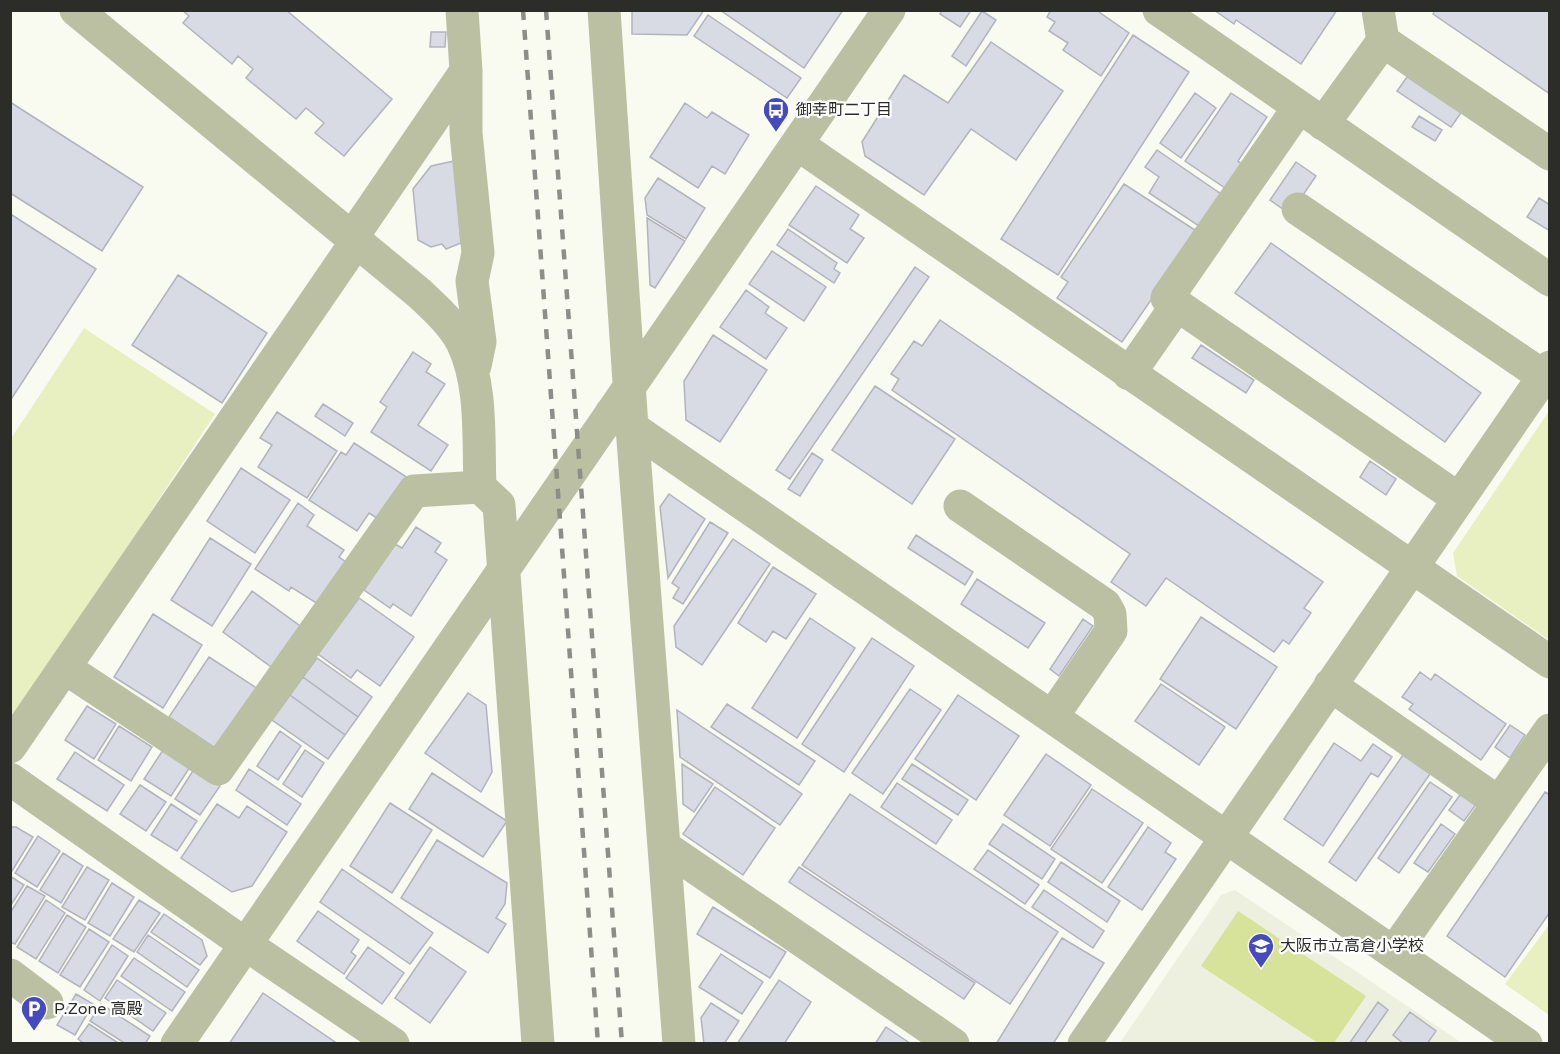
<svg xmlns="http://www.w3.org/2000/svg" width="1560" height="1054" viewBox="0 0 1560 1054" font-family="'Varela Round','Noto Sans JP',sans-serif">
	<rect width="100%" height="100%" fill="#f9fbf1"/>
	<!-- built -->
	<path fill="#edf0df" d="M 1235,890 L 1462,1043 L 1119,1044 L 1221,895 Z"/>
	<!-- green -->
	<path fill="#e8f0c1" d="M 84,328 L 215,414 L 10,726 L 10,440 Z
		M 1549,411 L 1549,640 L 1457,576 L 1453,553 Z
		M 1549,925 L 1549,1015 L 1505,984 Z"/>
	<!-- water -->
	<path fill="#d7e29a" d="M 1238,911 L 1366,996 L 1334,1043 L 1318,1043 L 1201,966 Z"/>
	<!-- building -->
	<path fill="#d8dae4" stroke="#b2b4bd" stroke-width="1.5" d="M 182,10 L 286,10 L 392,99 L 344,156 L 315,133 L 324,123 L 306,108 L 296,119 L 246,78 L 253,69 L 238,56 L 232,64 L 183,23 L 189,16 Z
		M 632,10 L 704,10 L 687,35 L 632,34 Z
		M 720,10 L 843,10 L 804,68 Z
		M 942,10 L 967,10 L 970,12 L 960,27 L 940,14 Z
		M 1051,10 L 1096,10 L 1129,33 L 1101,76 L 1063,50 L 1068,43 L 1049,31 L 1055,22 L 1047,17 Z
		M 1214,10 L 1337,10 L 1301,64 L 1236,20 L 1234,24 Z
		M 1435,10 L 1550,10 L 1550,94 L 1433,14 Z
		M 982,11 L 996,20 L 966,66 L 952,56 Z
		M 708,15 L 801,78 L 787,98 L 694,36 Z
		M 431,32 L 446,32 L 445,47 L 430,47 Z
		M 1133,35 L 1189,72 L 1058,275 L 1001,239 Z
		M 991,42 L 1063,91 L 1016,160 L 971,129 L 924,195 L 865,156 L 862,142 L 904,75 L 948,103 Z
		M 1407,77 L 1461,113 L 1451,127 L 1397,91 Z
		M 1195,93 L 1216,108 L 1181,158 L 1160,143 Z
		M 1231,93 L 1267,117 L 1238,161 L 1244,166 L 1228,190 L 1185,161 Z
		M 10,102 L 143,187 L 102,251 L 10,193 Z
		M 685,103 L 707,118 L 712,112 L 749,135 L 725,174 L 712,166 L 698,188 L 650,157 Z
		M 1419,116 L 1442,130 L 1435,141 L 1412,127 Z
		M 1157,150 L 1221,194 L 1199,226 L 1149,193 L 1159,177 L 1145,167 Z
		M 454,161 L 461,243 L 446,249 L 442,244 L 431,247 L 418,240 L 413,189 L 431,166 Z
		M 1296,162 L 1316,176 L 1290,214 L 1270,200 Z
		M 658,178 L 705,208 L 686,239 L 647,215 L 645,198 Z
		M 1124,184 L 1198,232 L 1122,342 L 1057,298 L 1068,282 L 1061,277 Z
		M 816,186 L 859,215 L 850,229 L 864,238 L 847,263 L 789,225 Z
		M 1539,198 L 1550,205 L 1550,231 L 1527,217 Z
		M 12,215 L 96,269 L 10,401 L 10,217 Z
		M 647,218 L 685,241 L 655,288 L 650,285 Z
		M 788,229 L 837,263 L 834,269 L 840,273 L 834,283 L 777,245 Z
		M 1271,243 L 1481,393 L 1445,442 L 1235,293 Z
		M 772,251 L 826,287 L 804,321 L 749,284 Z
		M 915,267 L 929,277 L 790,479 L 776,470 Z
		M 178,275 L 267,333 L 222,403 L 132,345 Z
		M 746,290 L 769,307 L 765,313 L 787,328 L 766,359 L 720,327 Z
		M 940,320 L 1323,582 L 1304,608 L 1311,613 L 1289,644 L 1283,640 L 1274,652 L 1166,578 L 1146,606 L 1111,582 L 1130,554 L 892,390 L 899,379 L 891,374 L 914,341 L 922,346 Z
		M 713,335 L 767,370 L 720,442 L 686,420 L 684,381 Z
		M 1201,345 L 1254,380 L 1246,393 L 1192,358 Z
		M 413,352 L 431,364 L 426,372 L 445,384 L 418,425 L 448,445 L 431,471 L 371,432 L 387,407 L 380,402 Z
		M 875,386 L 955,439 L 912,504 L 832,450 Z
		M 323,404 L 353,423 L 345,436 L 315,416 Z
		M 277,412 L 337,451 L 307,498 L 258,467 L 272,445 L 260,438 Z
		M 354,443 L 408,478 L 380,520 L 369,513 L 357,531 L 309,500 L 341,452 L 346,455 Z
		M 812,453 L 823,460 L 800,496 L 788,489 Z
		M 1370,461 L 1396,479 L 1386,495 L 1360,477 Z
		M 241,468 L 290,500 L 255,553 L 207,521 Z
		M 669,494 L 705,519 L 668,578 L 660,507 Z
		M 298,503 L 314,515 L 307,526 L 344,550 L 339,557 L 346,562 L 318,604 L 291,587 L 289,591 L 255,569 Z
		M 710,522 L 728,533 L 683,604 L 673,598 L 679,588 L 672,583 Z
		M 416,527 L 441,543 L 435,552 L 447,560 L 411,616 L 393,604 L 390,608 L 364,590 L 395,544 L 402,548 Z
		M 916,535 L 973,572 L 965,585 L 908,548 Z
		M 210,538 L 251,564 L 212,626 L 171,600 Z
		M 733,539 L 770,564 L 702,665 L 676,647 L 674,626 Z
		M 773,567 L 816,594 L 786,639 L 773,631 L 766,642 L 738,623 Z
		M 977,579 L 1045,623 L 1028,648 L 961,604 Z
		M 252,591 L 303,628 L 274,669 L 223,632 Z
		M 359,598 L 414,637 L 380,686 L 357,670 L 351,678 L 318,654 Z
		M 153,614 L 202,645 L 163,708 L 114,677 Z
		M 1201,617 L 1277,667 L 1236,729 L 1160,679 Z
		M 810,618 L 855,648 L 797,738 L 752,708 Z
		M 1083,619 L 1093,626 L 1059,676 L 1050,669 Z
		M 872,638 L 914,666 L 844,772 L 802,744 Z
		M 209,657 L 258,689 L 217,749 L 169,717 Z
		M 317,658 L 372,697 L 358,717 L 303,677 Z
		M 1420,672 L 1431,680 L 1435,674 L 1506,724 L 1481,760 L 1409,709 L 1413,704 L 1402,697 Z
		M 303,677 L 358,717 L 345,735 L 290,695 Z
		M 1161,684 L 1225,727 L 1199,765 L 1135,721 Z
		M 910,689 L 941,710 L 883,794 L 852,773 Z
		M 468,693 L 486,705 L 492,772 L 481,792 L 425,753 Z
		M 290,695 L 345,735 L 328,759 L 272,720 Z
		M 958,695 L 1019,736 L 976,800 L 915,759 Z
		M 727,704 L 815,761 L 799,785 L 711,727 Z
		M 87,706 L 116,724 L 94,759 L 65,740 Z
		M 677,710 L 802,794 L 780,825 L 680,757 Z
		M 1510,725 L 1525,735 L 1510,758 L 1495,747 Z
		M 119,726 L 152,747 L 131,781 L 98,760 Z
		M 280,731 L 301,746 L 278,780 L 257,766 Z
		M 1334,743 L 1361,761 L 1373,744 L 1392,757 L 1378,777 L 1371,773 L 1323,846 L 1284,819 Z
		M 163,750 L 190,767 L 171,796 L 144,779 Z
		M 305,750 L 324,763 L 302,797 L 283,784 Z
		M 75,752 L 124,785 L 107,811 L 57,779 Z
		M 1046,754 L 1091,785 L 1050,846 L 1004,815 Z
		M 1403,755 L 1430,774 L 1356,881 L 1329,862 Z
		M 682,764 L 713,784 L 694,812 L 683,804 Z
		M 912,764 L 968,800 L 958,815 L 902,779 Z
		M 194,769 L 220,786 L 200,815 L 175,799 Z
		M 249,769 L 301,804 L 287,825 L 236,790 Z
		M 432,773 L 507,821 L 483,857 L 409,809 Z
		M 1430,782 L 1452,797 L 1399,873 L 1378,858 Z
		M 897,783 L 952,820 L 936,844 L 881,807 Z
		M 140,785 L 166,802 L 146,831 L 120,814 Z
		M 715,787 L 775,828 L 743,875 L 683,834 Z
		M 1092,789 L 1143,823 L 1102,883 L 1051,849 Z
		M 1462,792 L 1477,803 L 1464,821 L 1449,810 Z
		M 1545,792 L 1550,795 L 1550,912 L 1505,977 L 1447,936 Z
		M 850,794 L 1058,932 L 1010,1004 L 802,865 Z
		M 390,803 L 432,830 L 392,893 L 350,866 Z
		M 171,804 L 197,821 L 177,851 L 151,835 Z
		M 217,804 L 239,818 L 247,806 L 287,832 L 252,886 L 232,892 L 181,858 Z
		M 1003,824 L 1055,859 L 1042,879 L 989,844 Z
		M 1441,824 L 1455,834 L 1428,872 L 1414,863 Z
		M 10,827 L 16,827 L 33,837 L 12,871 L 10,869 Z
		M 1148,827 L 1171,843 L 1165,852 L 1176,859 L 1142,910 L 1108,887 Z
		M 38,836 L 60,851 L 37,887 L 15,873 Z
		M 437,840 L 507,883 L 505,904 L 496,918 L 506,924 L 488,953 L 401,898 Z
		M 988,850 L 1039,885 L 1025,904 L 974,869 Z
		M 63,853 L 83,866 L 61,903 L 40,890 Z
		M 1061,862 L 1120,901 L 1107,922 L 1048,882 Z
		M 87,867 L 109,880 L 85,920 L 62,907 Z
		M 799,867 L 975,983 L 964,999 L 789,882 Z
		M 342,869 L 433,933 L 410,964 L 320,902 Z
		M 10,876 L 24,885 L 11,905 L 10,904 Z
		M 112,883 L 134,897 L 110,936 L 88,923 Z
		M 27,886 L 45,896 L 15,944 L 10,942 L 10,913 Z
		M 1044,890 L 1104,931 L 1093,948 L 1032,907 Z
		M 46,900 L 65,913 L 36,959 L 17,947 Z
		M 139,900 L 160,913 L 134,952 L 113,939 Z
		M 713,907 L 786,952 L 770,978 L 697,934 Z
		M 318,911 L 359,940 L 351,952 L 356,956 L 344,974 L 297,941 Z
		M 164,914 L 202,940 L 207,956 L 200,965 L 151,932 Z
		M 67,915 L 86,927 L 58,973 L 39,961 Z
		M 89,929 L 109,942 L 80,987 L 60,975 Z
		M 148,935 L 199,970 L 187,987 L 137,952 Z
		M 1062,938 L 1104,963 L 1053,1044 L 996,1044 Z
		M 112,945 L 128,956 L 100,1001 L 84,990 Z
		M 368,947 L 404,973 L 382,1004 L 346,978 Z
		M 430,947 L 466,972 L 430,1023 L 395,998 Z
		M 721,954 L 763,982 L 742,1014 L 699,987 Z
		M 134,958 L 185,992 L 172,1011 L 121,976 Z
		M 117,980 L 166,1013 L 153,1031 L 105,998 Z
		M 779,980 L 811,1002 L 784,1044 L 737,1044 Z
		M 263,993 L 338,1044 L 229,1044 Z
		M 76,994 L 93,1004 L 75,1035 L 57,1025 Z
		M 1378,1002 L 1388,1010 L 1364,1044 L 1349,1044 Z
		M 711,1003 L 739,1021 L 724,1044 L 704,1044 L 701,1018 Z
		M 101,1004 L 150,1036 L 145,1044 L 126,1044 L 90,1021 Z
		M 1410,1012 L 1436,1031 L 1427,1044 L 1404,1044 L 1393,1035 Z
		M 89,1024 L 120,1044 L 85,1044 L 78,1039 Z
		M 886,1027 L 911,1044 L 875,1044 Z"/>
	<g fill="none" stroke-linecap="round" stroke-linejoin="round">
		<!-- minor -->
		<path stroke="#bbc0a2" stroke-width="33" d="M 76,10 L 419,293 C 434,307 452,323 462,342 C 483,385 478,440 480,487 L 499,505 L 538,1044
			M 462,10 L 466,71 L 466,133 L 478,253 L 472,281 L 480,342 L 475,366
			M 604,10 L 632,427 L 679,1044
			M 1159,10 L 1550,280
			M 1383,41 L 1550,154
			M 1299,107 L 1167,298 L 1459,499
			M 1323,124 L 1383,41 L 1378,10
			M 797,144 L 1550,662
			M 1298,209 L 1543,376
			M 351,239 L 466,71
			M 1129,374 L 1177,305
			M 611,413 L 1526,1044
			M 960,506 L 1105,605 L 1110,614 L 1111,631 L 1052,717
			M 65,668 L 218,769 L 414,491 L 480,487
			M 1330,685 L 1498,802
			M 10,747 L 356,242
			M 10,779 L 245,944 L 393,1044
			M 665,847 L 953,1044
			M 1394,952 L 1550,730
			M 10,975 L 47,1003
			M 177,1044 L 889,10
			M 1084,1044 L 1550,367"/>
		<!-- rail -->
		<path stroke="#8d8e88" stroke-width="4.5" stroke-dasharray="10 10" stroke-linecap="butt" d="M 523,10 L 598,1044
			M 546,10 L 622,1044"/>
	</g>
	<!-- icons -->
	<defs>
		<g id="bus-pin" transform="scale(1.35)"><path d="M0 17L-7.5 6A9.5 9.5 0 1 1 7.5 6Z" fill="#454abf" stroke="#fff"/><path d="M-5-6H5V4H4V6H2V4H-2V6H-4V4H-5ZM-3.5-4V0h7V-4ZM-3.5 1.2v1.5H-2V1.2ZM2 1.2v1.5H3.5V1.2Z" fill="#fff"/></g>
		<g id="school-pin" transform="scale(1.35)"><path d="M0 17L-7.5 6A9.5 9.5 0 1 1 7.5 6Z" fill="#454abf" stroke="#fff"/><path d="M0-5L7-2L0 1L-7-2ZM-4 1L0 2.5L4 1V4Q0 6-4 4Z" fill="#fff"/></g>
		<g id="parking-pin" transform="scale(1.35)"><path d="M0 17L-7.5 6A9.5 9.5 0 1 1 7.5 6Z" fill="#454abf" stroke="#fff"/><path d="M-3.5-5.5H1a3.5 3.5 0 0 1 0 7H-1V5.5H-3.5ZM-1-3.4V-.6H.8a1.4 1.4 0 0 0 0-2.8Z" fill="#fff"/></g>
	</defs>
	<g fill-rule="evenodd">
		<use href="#bus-pin" x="776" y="110"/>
		<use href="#school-pin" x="1261" y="946"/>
		<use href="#parking-pin" x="34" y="1009"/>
	</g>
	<g text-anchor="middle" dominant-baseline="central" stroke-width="4.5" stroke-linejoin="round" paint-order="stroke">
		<!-- poi labels -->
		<g font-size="16" fill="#2c2d29" stroke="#fff" text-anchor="start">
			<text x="796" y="110">御幸町二丁目</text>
			<text x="1280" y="946">大阪市立高倉小学校</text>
			<text x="54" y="1009">P.Zone 高殿</text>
		</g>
	</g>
	<!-- border -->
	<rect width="1560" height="1054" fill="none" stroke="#2c2d29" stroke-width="24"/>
</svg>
